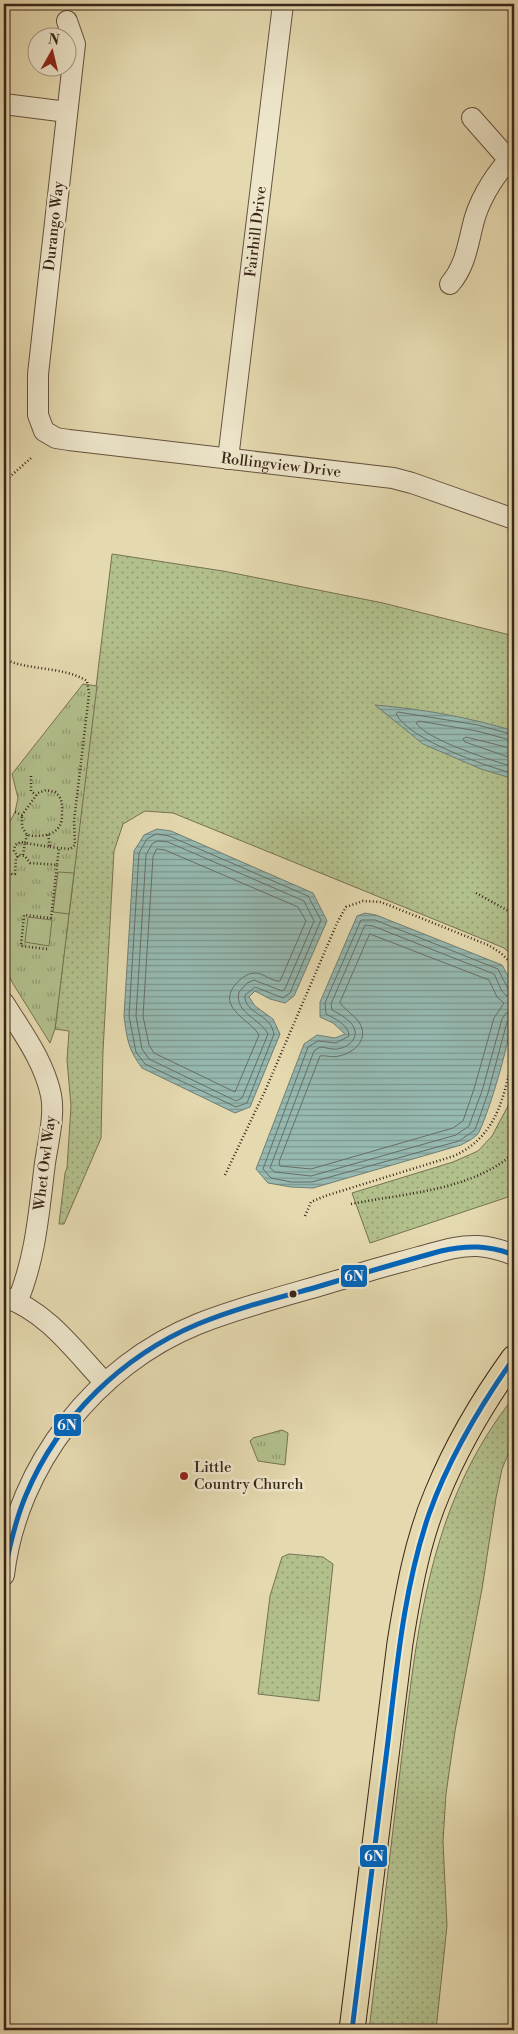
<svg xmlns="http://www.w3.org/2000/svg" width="518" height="2034" viewBox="0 0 518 2034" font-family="'Libre Bodoni',serif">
	<defs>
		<pattern id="grass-dots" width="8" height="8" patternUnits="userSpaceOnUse" patternTransform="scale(1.25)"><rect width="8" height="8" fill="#b2c08c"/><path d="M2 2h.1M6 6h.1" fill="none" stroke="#929c72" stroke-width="1.8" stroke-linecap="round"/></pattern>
		<pattern id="park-tufts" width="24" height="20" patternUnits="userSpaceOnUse" patternTransform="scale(1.25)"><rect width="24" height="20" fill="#b2c08c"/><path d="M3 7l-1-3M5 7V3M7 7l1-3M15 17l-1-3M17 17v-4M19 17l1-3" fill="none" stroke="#929c72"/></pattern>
		<pattern id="water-rules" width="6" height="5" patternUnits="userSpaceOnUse" patternTransform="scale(1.25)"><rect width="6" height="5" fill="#96b9b1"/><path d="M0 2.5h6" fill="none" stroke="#7b968f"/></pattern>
	</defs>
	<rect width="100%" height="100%" fill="#e5d9af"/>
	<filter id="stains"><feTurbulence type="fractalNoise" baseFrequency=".004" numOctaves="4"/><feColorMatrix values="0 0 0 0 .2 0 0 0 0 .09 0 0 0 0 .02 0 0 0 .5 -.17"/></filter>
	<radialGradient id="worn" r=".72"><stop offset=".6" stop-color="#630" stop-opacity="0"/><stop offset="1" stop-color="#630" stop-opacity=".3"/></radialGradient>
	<!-- grass -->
	<path fill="url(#grass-dots)" stroke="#767252" d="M 112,554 L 223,571 L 383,603 L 514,636 L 514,957 L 504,948 L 480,938 L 173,813 L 145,811 L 123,824 L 114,851 L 103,1051 L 101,1138 L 64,1224 L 59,1224 L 65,1173 L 67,1168 L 71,1106 L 67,1060 L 69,1031 L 55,1029 Z
		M 514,1076 L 514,1195 L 370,1243 L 352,1193 L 453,1162 L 478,1151 L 492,1136 L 508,1106 Z
		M 514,1397 L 514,1440 L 502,1469 L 496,1498 L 482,1589 L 455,1731 L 446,1794 L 443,1841 L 447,1926 L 436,2030 L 369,2030 C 380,1941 390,1852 401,1763 C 417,1632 428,1504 514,1397 Z
		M 289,1554 L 323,1557 L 333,1564 L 319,1701 L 258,1694 L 270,1596 L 282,1557 Z"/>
	<!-- park -->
	<path fill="url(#park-tufts)" stroke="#767252" d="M 83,684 L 97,686 L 55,1029 L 50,1043 L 12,982 L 4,964 L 4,849 L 7,827 L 15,812 L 18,798 L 12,774 Z
		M 282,1430 L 288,1433 L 285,1465 L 258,1461 L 250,1441 L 253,1438 Z"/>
	<!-- pitch -->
	<path fill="#b2c08c" stroke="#767252" d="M 58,872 L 74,873 L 69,914 L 53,912 Z
		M 28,917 L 52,920 L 49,946 L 25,942 Z"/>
	<!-- water -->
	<path fill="url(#water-rules)" stroke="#717e74" d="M 375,705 C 422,709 468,717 514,731 L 514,779 L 481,769 L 423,744 Z
		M 157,829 L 171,831 L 313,893 L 327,921 L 294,996 L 285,1003 L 270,999 L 255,991 L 249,997 L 255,1006 L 273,1019 L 280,1034 L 250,1107 L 235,1113 L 142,1068 C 128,1049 127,1039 124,1016 L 134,851 L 144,835 Z
		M 365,913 L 376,915 L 502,965 C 507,974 513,984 514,994 C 517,1019 491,1108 479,1132 C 476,1138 466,1142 461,1145 L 313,1188 L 291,1187 L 268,1183 L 256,1169 L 304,1044 L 317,1035 L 335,1038 L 345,1034 L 333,1023 L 320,1017 L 320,1002 L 357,916 Z"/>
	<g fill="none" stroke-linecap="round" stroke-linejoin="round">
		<!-- shore -->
		<path stroke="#686f65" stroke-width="1" d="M 514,735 L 478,725 L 398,712 L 396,714 C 411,741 484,765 514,774
			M 514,741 L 477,731 L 419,721 L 416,723 C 427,740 493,761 514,767
			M 514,749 L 466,737 L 463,739 L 465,742 L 514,759
			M 157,834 L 169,836 L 308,896 L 321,920 L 290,993 L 283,998 L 255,987 L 245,995 C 244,1010 261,1013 269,1023 C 272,1026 273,1031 274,1034 L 247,1103 L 236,1107 L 145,1064 L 136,1052 L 129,1016 L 139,853 L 147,839 Z
			M 158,841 L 168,842 L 304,901 L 314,921 L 285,989 L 282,991 L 254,980 L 247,983 L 239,992 C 234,1013 261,1019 268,1034 L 242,1098 L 236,1101 L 149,1059 L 142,1049 L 136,1016 L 146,855 L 152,844 Z
			M 157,849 L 165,850 L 298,907 L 306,921 L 280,981 C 272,982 264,973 255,973 C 247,973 240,979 235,985 C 216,1008 252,1021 259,1035 L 235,1092 L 154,1053 L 149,1045 L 143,1016 L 153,857 Z
			M 370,934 L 489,980 L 497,997 L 504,1003 L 494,1018 L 474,1089 L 463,1121 L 453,1128 L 311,1169 L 280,1166 L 279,1162 L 320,1056 C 326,1055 332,1058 339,1056 C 354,1053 370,1039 359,1022 C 354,1015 345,1010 340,1003 Z
			M 514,991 L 508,989 L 498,969 L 375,920 L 361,920 L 325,1003 L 326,1014 C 334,1018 349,1025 349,1036 L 336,1043 L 318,1041 L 308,1047 L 263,1169 L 271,1178 L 291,1182 L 312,1182 L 459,1141 L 475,1130 L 488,1093 L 507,1022 L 510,1018 L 514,1018
			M 514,998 C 500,997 500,984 494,974 L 373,926 L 365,925 L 331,1004 L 332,1010 C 340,1014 354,1022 355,1031 C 357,1043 342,1050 333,1049 C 329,1049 324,1047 321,1047 C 318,1048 315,1050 314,1051 L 270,1168 L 275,1172 L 311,1176 L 456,1135 L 469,1126 L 482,1091 L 502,1019 L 506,1013 L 514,1011"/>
		<!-- minor casing -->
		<g stroke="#65523e" stroke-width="22">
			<g id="minor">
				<path id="s1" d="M 67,21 L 75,44 L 38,374 L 38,415 L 44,431 L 56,438 L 69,440 L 393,478 L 412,483 L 514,519"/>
				<path d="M 4,104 L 67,112"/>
				<path d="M 472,118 L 509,160"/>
				<path d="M 450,284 C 467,264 468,241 475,217 C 482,195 497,171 514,155"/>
				<path id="s2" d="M 228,459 L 283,4"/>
				<path d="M 4,1003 C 22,1032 44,1061 51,1095 C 55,1116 48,1142 45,1163 C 39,1210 36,1258 17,1302"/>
				<path d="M 4,1297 C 47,1311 75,1351 105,1383"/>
				<path d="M 4,1575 C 17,1465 96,1365 198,1324 C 246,1305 297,1293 346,1278 C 370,1270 394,1264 419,1257 C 438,1252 458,1245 478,1246 C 491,1247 502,1250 514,1255"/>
			</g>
		</g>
		<!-- major casing -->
		<g stroke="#3a2519" stroke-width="27">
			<path id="major" d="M 352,2030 L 400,1643 C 408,1593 417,1541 437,1494 C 457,1445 483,1401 514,1358"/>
		</g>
		<!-- path -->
		<path stroke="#3a2519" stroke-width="2.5" stroke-dasharray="1 2.5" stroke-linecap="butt" d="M 4,482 L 31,458
			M 4,659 C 29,671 63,666 87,681 L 89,693 L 88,703 L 74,821 L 75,845 L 70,849 L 59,848
			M 31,776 L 31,791 L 36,795
			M 15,812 L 22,815 L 38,793 L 46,790 L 55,792 C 63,799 62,804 62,814 C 63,834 45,838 27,835 L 22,827 L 22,815
			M 4,852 L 7,855 L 8,871 L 12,874 L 15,874 L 16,858 L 19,855 L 25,856 L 30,863 L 57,865 L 59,848 L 50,847
			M 23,855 L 25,843 L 50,847 L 48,834
			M 18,857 L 14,851 L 15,845 L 21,842 L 25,843 L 27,835
			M 476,893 L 514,914
			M 47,949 L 21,946 L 24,915 L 51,918 L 57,865
			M 225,1175 L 265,1091 L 337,923 L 346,907 L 363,901 L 381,902 L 488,945 L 501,953 L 514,966
			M 351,1204 C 405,1193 471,1191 514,1153
			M 305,1216 L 311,1202 L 325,1196 L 454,1156 C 499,1135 504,1095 514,1051"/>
		<!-- minor -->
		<use href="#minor" stroke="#eee6cb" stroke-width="20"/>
		<!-- major -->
		<use href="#major" stroke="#e5d9af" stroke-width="25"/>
		<!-- bus-1 casing -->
		<g stroke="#eee6cb" stroke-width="9">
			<path id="bus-1" d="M 4,1575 C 9,1548 15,1521 26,1495 C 58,1418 122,1356 198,1324 C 234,1309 273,1299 310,1289 C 354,1276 397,1263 441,1251 C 467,1245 489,1245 514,1255
				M 352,2030 C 364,1934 376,1837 388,1741 C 397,1665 404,1587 429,1514 C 449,1458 480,1406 514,1358"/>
		</g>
		<!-- bus-1 -->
		<use href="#bus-1" stroke="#0065bd" stroke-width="5"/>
	</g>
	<!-- markers -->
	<circle fill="#3a2519" stroke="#eee6cb" stroke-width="2" cx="293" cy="1294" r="4.5"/>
	<circle fill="#8f2418" stroke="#eee6cb" stroke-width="2" cx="184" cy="1476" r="5"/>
	<g text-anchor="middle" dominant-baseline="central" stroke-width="5" stroke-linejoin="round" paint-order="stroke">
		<!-- street labels -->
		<g font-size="15" fill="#3a2519" stroke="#eee6cb">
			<text transform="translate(54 226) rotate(-84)">Durango Way</text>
			<text stroke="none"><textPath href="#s2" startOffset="229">Fairhill Drive</textPath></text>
			<text stroke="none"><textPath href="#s1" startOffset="655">Rollingview Drive</textPath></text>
			<text transform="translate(45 1163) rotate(-83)">Whet Owl Way</text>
		</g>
		<!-- poi labels -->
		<g font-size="15" fill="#3a2519" stroke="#eee6cb" text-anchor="start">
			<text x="194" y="1467">Little<tspan x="194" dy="17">Country Church</tspan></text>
		</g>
	</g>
	<g stroke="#eee6cb" stroke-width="2">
		<rect x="340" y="1264" width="28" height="24" rx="5" fill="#0065bd"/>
		<rect x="53" y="1413" width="29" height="24" rx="5" fill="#0065bd"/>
		<rect x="359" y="1844" width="29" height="24" rx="5" fill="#0065bd"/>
	</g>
	<g font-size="14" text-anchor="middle" font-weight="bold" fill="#fff">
		<text x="354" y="1281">6N</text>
		<text x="67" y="1430">6N</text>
		<text x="374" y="1861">6N</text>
	</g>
	<!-- margin -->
	<rect width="518" height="2034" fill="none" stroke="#e5d9af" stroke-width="20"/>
	<rect x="5" y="5" width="508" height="2024" fill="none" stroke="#3a2519" stroke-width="2.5"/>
	<rect x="10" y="10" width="498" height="2014" fill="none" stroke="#3a2519"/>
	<!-- north arrow -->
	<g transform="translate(52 52) rotate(8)"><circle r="24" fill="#eee6cb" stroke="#a69984"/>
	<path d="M0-4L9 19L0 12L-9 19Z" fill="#8f2418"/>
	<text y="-8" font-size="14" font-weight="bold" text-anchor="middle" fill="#3a2519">N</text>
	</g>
	<rect width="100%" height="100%" filter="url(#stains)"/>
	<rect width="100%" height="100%" fill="url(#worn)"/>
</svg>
